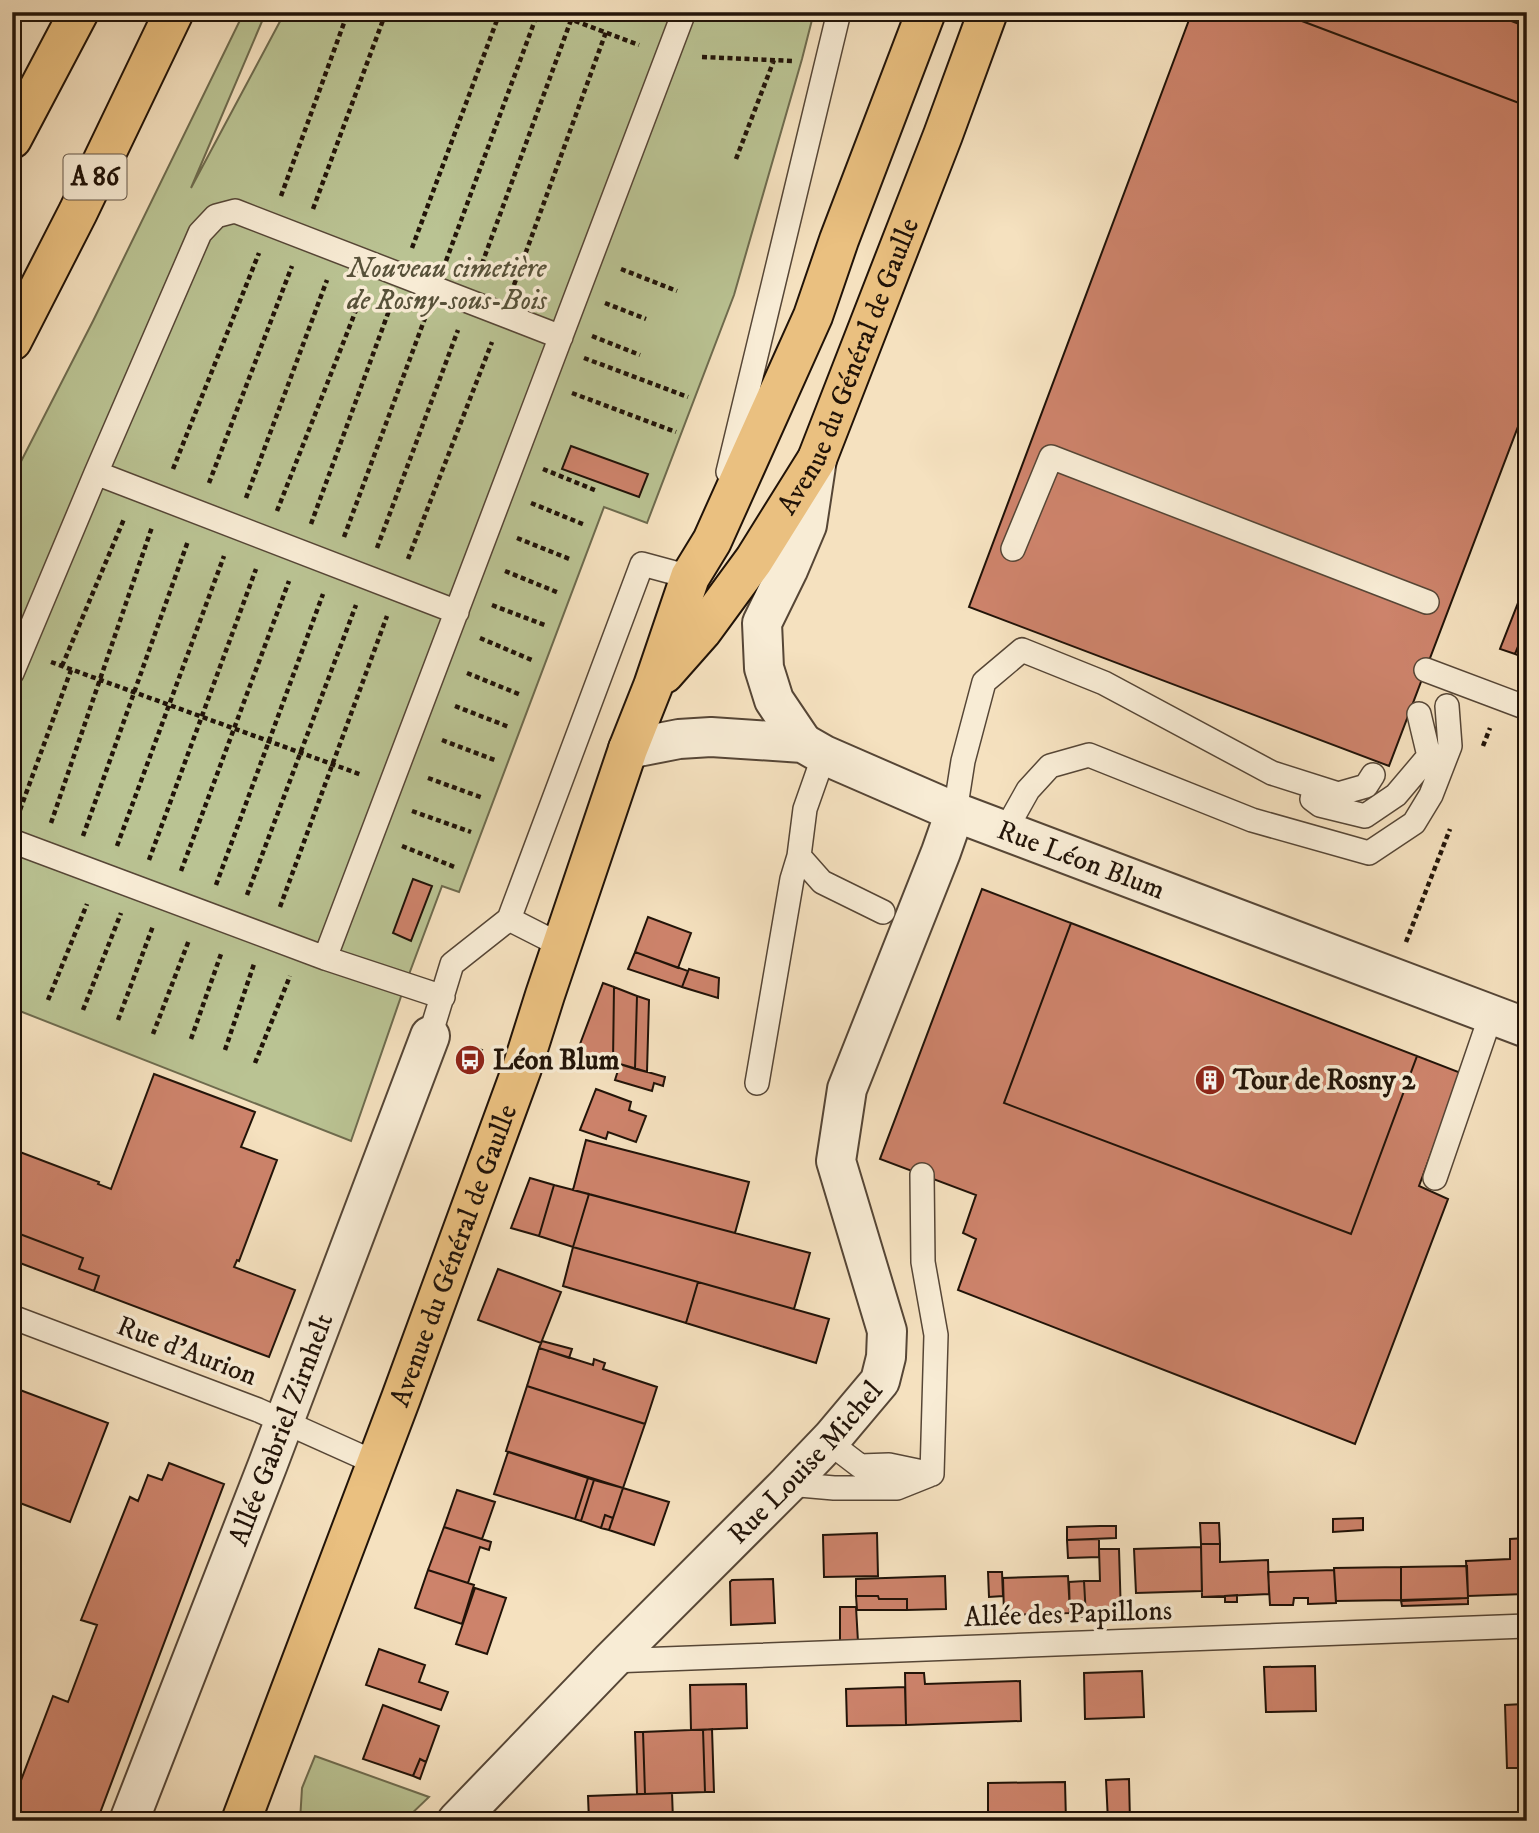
<svg xmlns="http://www.w3.org/2000/svg" width="1539" height="1833" viewBox="0 0 1539 1833" font-family="'IM FELL DW Pica',serif">
	<rect width="100%" height="100%" fill="#f5e1bf"/>
	<filter id="stains"><feTurbulence type="fractalNoise" baseFrequency=".00286" numOctaves="4"/><feColorMatrix values="0 0 0 0 .2 0 0 0 0 .09 0 0 0 0 .02 0 0 0 .5 -.17"/></filter>
	<radialGradient id="worn" r=".72"><stop offset=".6" stop-color="#630" stop-opacity="0"/><stop offset="1" stop-color="#630" stop-opacity=".3"/></radialGradient>
	<!-- green -->
	<path fill="#bac393" stroke="#6e6b4e" stroke-width="2" d="M 244,12 L 266,12 L 191,188 L 285,12 L 814,12 L 802,59 L 734,295 L 647,523 L 604,507 L 459,892 L 442,886 L 405,985 L 351,1141 L 12,1008 L 12,479 L 93,321 Z
		M 315,1756 L 429,1797 L 404,1821 L 300,1821 L 302,1788 Z"/>
	<!-- building -->
	<path fill="#cd836b" stroke="#211308" stroke-width="2" d="M 1192,12 L 1527,12 L 1527,403 L 1389,766 L 969,607 Z
		M 1278,12 L 1488,12 L 1527,27 L 1527,106 Z
		M 571,446 L 648,474 L 639,497 L 562,469 Z
		M 1527,580 L 1527,624 L 1515,654 L 1500,649 Z
		M 1527,624 L 1527,659 L 1515,654 Z
		M 413,879 L 432,886 L 411,941 L 393,933 Z
		M 982,889 L 1071,923 L 1004,1103 L 1351,1234 L 1417,1056 L 1461,1073 L 1419,1186 L 1448,1199 L 1355,1444 L 958,1290 L 976,1239 L 963,1233 L 976,1195 L 880,1159 Z
		M 648,917 L 691,933 L 678,968 L 635,952 Z
		M 1071,923 L 1417,1056 L 1351,1234 L 1004,1103 Z
		M 635,952 L 688,971 L 682,987 L 628,969 Z
		M 689,969 L 719,978 L 718,998 L 682,987 Z
		M 603,983 L 614,987 L 613,1062 L 577,1052 Z
		M 614,987 L 637,996 L 635,1069 L 613,1062 Z
		M 637,996 L 649,1000 L 647,1072 L 635,1069 Z
		M 474,1047 L 482,1050 L 474,1072 L 466,1069 Z
		M 620,1064 L 665,1077 L 663,1086 L 654,1083 L 652,1091 L 615,1080 Z
		M 154,1074 L 255,1112 L 241,1147 L 277,1160 L 239,1261 L 237,1260 L 234,1267 L 295,1290 L 269,1357 L 94,1291 L 99,1276 L 79,1269 L 83,1258 L 12,1231 L 12,1149 L 99,1182 L 98,1184 L 111,1189 Z
		M 596,1089 L 631,1102 L 629,1110 L 646,1116 L 636,1142 L 608,1132 L 606,1139 L 580,1130 Z
		M 586,1140 L 749,1182 L 735,1233 L 573,1190 Z
		M 530,1178 L 554,1185 L 539,1236 L 511,1228 Z
		M 554,1185 L 589,1194 L 573,1247 L 539,1236 Z
		M 589,1194 L 810,1253 L 794,1309 L 573,1247 Z
		M 12,1231 L 83,1258 L 79,1269 L 99,1276 L 94,1291 L 12,1260 Z
		M 573,1247 L 698,1282 L 686,1323 L 563,1286 Z
		M 498,1269 L 561,1292 L 541,1343 L 478,1320 Z
		M 698,1282 L 829,1319 L 816,1363 L 686,1323 Z
		M 542,1341 L 572,1349 L 569,1358 L 539,1348 Z
		M 539,1348 L 593,1365 L 594,1359 L 605,1363 L 603,1369 L 657,1387 L 645,1424 L 527,1386 Z
		M 527,1386 L 645,1424 L 623,1488 L 506,1451 Z
		M 12,1387 L 108,1423 L 70,1522 L 12,1500 Z
		M 508,1452 L 588,1478 L 575,1519 L 494,1494 Z
		M 169,1463 L 224,1484 L 97,1821 L 12,1821 L 12,1804 L 53,1696 L 68,1702 L 97,1625 L 81,1620 L 130,1497 L 138,1501 L 148,1475 L 162,1480 Z
		M 588,1478 L 594,1480 L 581,1521 L 575,1519 Z
		M 594,1480 L 623,1488 L 613,1518 L 605,1515 L 601,1528 L 581,1521 Z
		M 623,1488 L 669,1502 L 654,1545 L 609,1530 Z
		M 457,1490 L 495,1502 L 482,1539 L 444,1527 Z
		M 605,1515 L 613,1518 L 609,1530 L 601,1528 Z
		M 1363,1518 L 1363,1530 L 1333,1532 L 1333,1519 Z
		M 1200,1523 L 1219,1523 L 1220,1544 L 1201,1544 Z
		M 1100,1526 L 1116,1526 L 1116,1538 L 1067,1540 L 1067,1527 Z
		M 444,1527 L 491,1542 L 489,1550 L 480,1547 L 468,1583 L 428,1570 Z
		M 877,1533 L 878,1576 L 824,1577 L 823,1535 Z
		M 1527,1538 L 1527,1594 L 1468,1596 L 1466,1561 L 1510,1559 L 1510,1539 Z
		M 1099,1539 L 1099,1557 L 1068,1558 L 1067,1540 Z
		M 1201,1544 L 1220,1544 L 1220,1562 L 1268,1560 L 1269,1594 L 1202,1597 Z
		M 1201,1547 L 1202,1591 L 1136,1593 L 1134,1549 Z
		M 1099,1549 L 1119,1549 L 1121,1616 L 1086,1617 L 1084,1581 L 1100,1581 Z
		M 1467,1566 L 1468,1598 L 1401,1600 L 1401,1567 Z
		M 1401,1567 L 1401,1600 L 1336,1601 L 1334,1568 Z
		M 428,1570 L 474,1585 L 462,1624 L 415,1608 Z
		M 1334,1570 L 1336,1603 L 1308,1604 L 1308,1598 L 1294,1598 L 1293,1605 L 1270,1605 L 1268,1572 Z
		M 988,1572 L 1002,1572 L 1003,1596 L 989,1597 Z
		M 945,1576 L 946,1609 L 907,1610 L 907,1599 L 879,1599 L 878,1596 L 856,1596 L 856,1579 Z
		M 1068,1576 L 1070,1613 L 1004,1615 L 1003,1578 Z
		M 773,1579 L 775,1623 L 731,1625 L 730,1582 L 732,1580 Z
		M 1084,1581 L 1086,1617 L 1070,1617 L 1069,1582 Z
		M 475,1588 L 506,1598 L 487,1654 L 456,1644 Z
		M 1237,1595 L 1237,1602 L 1225,1602 L 1225,1596 Z
		M 856,1596 L 878,1596 L 879,1599 L 907,1599 L 907,1610 L 857,1610 Z
		M 1468,1598 L 1468,1604 L 1402,1606 L 1401,1601 Z
		M 840,1607 L 856,1607 L 858,1642 L 840,1642 Z
		M 379,1649 L 425,1665 L 419,1682 L 448,1692 L 441,1710 L 366,1685 Z
		M 1524,1659 L 1527,1659 L 1527,1704 L 1524,1704 Z
		M 1315,1666 L 1316,1711 L 1266,1712 L 1264,1667 Z
		M 1142,1671 L 1144,1717 L 1085,1719 L 1084,1673 Z
		M 905,1673 L 924,1673 L 925,1684 L 1020,1681 L 1021,1721 L 906,1725 Z
		M 746,1684 L 747,1728 L 691,1730 L 690,1685 Z
		M 905,1687 L 906,1725 L 847,1726 L 846,1689 Z
		M 1524,1704 L 1527,1704 L 1527,1768 L 1507,1768 L 1505,1705 Z
		M 383,1705 L 439,1726 L 426,1762 L 420,1759 L 413,1776 L 363,1759 Z
		M 712,1729 L 714,1792 L 705,1792 L 703,1730 Z
		M 691,1730 L 703,1730 L 705,1792 L 645,1794 L 643,1732 Z
		M 635,1732 L 643,1732 L 645,1794 L 637,1794 Z
		M 420,1759 L 426,1762 L 420,1779 L 413,1776 Z
		M 1521,1768 L 1527,1768 L 1527,1821 L 1521,1821 Z
		M 1129,1779 L 1130,1821 L 1108,1821 L 1106,1780 Z
		M 1065,1782 L 1066,1821 L 986,1821 L 986,1812 L 988,1812 L 988,1783 Z
		M 672,1793 L 673,1820 L 685,1819 L 685,1821 L 589,1821 L 588,1796 Z"/>
	<g fill="none" stroke-linecap="round" stroke-linejoin="round">
		<!-- service casing -->
		<g stroke="#564636" stroke-width="26">
			<path id="service" d="M 728,472 L 839,12
				M 96,473 L 457,612
				M 1013,549 L 1051,457 L 1427,602
				M 1426,670 L 1527,708
				M 12,673 L 96,473 L 200,233 L 216,216 L 235,211 L 561,337
				M 824,755 L 805,809 L 799,856 L 822,882 L 883,912
				M 1312,799 L 1320,805 L 1365,816 L 1396,795 L 1429,756 L 1419,714
				M 955,812 L 963,761 L 984,682 L 1022,650 L 1104,683 L 1272,773 L 1338,794 L 1366,786 L 1373,775
				M 1005,831 L 1028,790 L 1050,766 L 1089,755 L 1252,820 L 1369,853 L 1414,823 L 1431,795 L 1450,746 L 1447,706
				M 12,841 L 325,958
				M 562,946 L 509,919 L 642,564 L 690,577
				M 443,997 L 325,958 L 684,12
				M 430,1036 L 452,964 L 509,919
				M 757,1083 L 792,879 L 799,856
				M 922,1175 L 923,1262 L 936,1335 L 932,1474
				M 1435,1178 L 1491,1015
				M 12,1317 L 258,1410 L 376,1463
				M 832,1438 L 843,1453 L 860,1466 L 889,1465 L 932,1474
				M 788,1484 L 834,1488 L 897,1488 L 932,1474
				M 611,1661 L 1527,1626"/>
		</g>
		<!-- minor casing -->
		<g stroke="#564636" stroke-width="42">
			<g id="minor">
				<path d="M 803,743 L 774,700 L 764,668 L 762,623 L 788,570 L 807,525 L 817,459"/>
				<path id="s1" d="M 628,749 L 679,739 L 711,737 L 803,743 L 824,755 L 955,812 L 1527,1028"/>
				<path id="s2" d="M 129,1821 L 268,1464 L 430,1036"/>
				<path id="s3" d="M 457,1821 L 611,1661 L 788,1484 L 832,1438 L 880,1381 L 886,1357 L 887,1331 L 836,1161 L 847,1089 L 941,852 L 955,812"/>
			</g>
		</g>
		<!-- primary casing -->
		<g stroke="#211308" stroke-width="42">
			<g id="primary">
				<path id="s4" d="M 664,674 L 702,631 L 754,560 L 817,459 L 943,135 L 988,12"/>
				<path id="s5" d="M 241,1821 L 401,1398 L 522,1068 L 545,995 L 628,749 L 653,686 L 690,577 L 712,541 L 813,316 L 839,240 L 926,12"/>
			</g>
		</g>
		<!-- motorway casing -->
		<g stroke="#211308" stroke-width="42">
			<path id="motorway" d="M 12,139 L 79,12
				M 12,341 L 78,212 L 174,12"/>
		</g>
		<!-- path -->
		<path stroke="#211308" stroke-width="4.5" stroke-dasharray="5 3.5" stroke-linecap="butt" d="M 551,12 L 639,45
			M 702,57 L 793,61
			M 736,159 L 774,60
			M 281,196 L 348,12
			M 313,209 L 386,12
			M 412,248 L 500,12
			M 446,261 L 538,12
			M 621,269 L 677,291
			M 479,272 L 571,20
			M 514,285 L 606,32
			M 605,303 L 646,319
			M 592,336 L 640,355
			M 584,358 L 688,397
			M 572,393 L 676,432
			M 173,469 L 259,253
			M 543,469 L 597,491
			M 209,483 L 292,266
			M 246,498 L 327,280
			M 531,503 L 585,525
			M 277,511 L 362,295
			M 311,524 L 391,305
			M 344,537 L 425,318
			M 517,538 L 572,560
			M 377,548 L 458,330
			M 408,559 L 492,342
			M 505,571 L 559,593
			M 492,605 L 547,626
			M 480,638 L 534,661
			M 51,662 L 362,775
			M 62,666 L 124,519
			M 467,673 L 521,695
			M 455,706 L 509,727
			M 442,740 L 497,761
			M 1483,746 L 1490,728
			M 428,778 L 483,798
			M 20,810 L 71,670
			M 412,811 L 471,832
			M 51,823 L 152,527
			M 83,836 L 188,541
			M 117,846 L 224,556
			M 402,846 L 457,868
			M 149,860 L 256,569
			M 181,871 L 289,581
			M 216,885 L 323,594
			M 247,895 L 356,605
			M 280,907 L 387,616
			M 1406,942 L 1450,829
			M 48,1000 L 87,904
			M 83,1010 L 121,913
			M 118,1020 L 153,926
			M 153,1034 L 189,940
			M 191,1039 L 221,954
			M 225,1050 L 254,964
			M 255,1063 L 290,976"/>
		<!-- service -->
		<use href="#service" stroke="#f8ecd5" stroke-width="23"/>
		<!-- minor -->
		<use href="#minor" stroke="#f8ecd5" stroke-width="38"/>
		<!-- primary -->
		<use href="#primary" stroke="#eac080" stroke-width="38"/>
		<!-- motorway -->
		<use href="#motorway" stroke="#eac080" stroke-width="38"/>
	</g>
	<!-- icons -->
	<defs>
		<g id="bus-disc" transform="scale(1.575)"><circle r="9.5" fill="#8f2418" stroke="#f8ecd5"/><path d="M-5-6H5V4H4V6H2V4H-2V6H-4V4H-5ZM-3.5-4V0h7V-4ZM-3.5 1.2v1.5H-2V1.2ZM2 1.2v1.5H3.5V1.2Z" fill="#fff"/></g>
		<g id="building-disc" transform="scale(1.575)"><circle r="9.5" fill="#8f2418" stroke="#f8ecd5"/><path d="M-4-6H4V6H1V3H-1V6H-4ZM-2.5-4.3h1.7v1.8h-1.7ZM.8-4.3h1.7v1.8H.8ZM-2.5-1h1.7V.8h-1.7ZM.8-1h1.7V.8H.8Z" fill="#fff"/></g>
	</defs>
	<g fill-rule="evenodd">
		<use href="#bus-disc" x="470" y="1060"/>
		<use href="#building-disc" x="1210" y="1080"/>
	</g>
	<g text-anchor="middle" dominant-baseline="central" stroke-width="7" stroke-linejoin="round" paint-order="stroke">
		<!-- shield labels -->
		<rect fill="#f8ecd5" stroke="#625446" stroke-width="2" x="63.5" y="154.5" width="63" height="45" rx="5"/>
		<g font-size="26" font-weight="bold" fill="#211308">
			<text x="95" y="177">A 86</text>
		</g>
		<!-- park labels -->
		<g font-size="28" font-style="italic" fill="#575139" stroke="#f8ecd5">
			<text x="447" y="268">Nouveau cimetière<tspan x="447" dy="32">de Rosny-sous-Bois</tspan></text>
		</g>
		<!-- street labels -->
		<g font-size="28" fill="#211308" stroke="#f8ecd5">
			<text stroke="none"><textPath href="#s4" startOffset="362">Avenue du Général de Gaulle</textPath></text>
			<text stroke="none"><textPath href="#s1" startOffset="478">Rue Léon Blum</textPath></text>
			<text stroke="none"><textPath href="#s5" startOffset="604">Avenue du Général de Gaulle</textPath></text>
			<text transform="translate(187 1351) rotate(21)">Rue d'Aurion</text>
			<text stroke="none"><textPath href="#s2" startOffset="420">Allée Gabriel Zirnhelt</textPath></text>
			<text stroke="none"><textPath href="#s3" startOffset="500">Rue Louise Michel</textPath></text>
			<text transform="translate(1068 1614) rotate(-2)">Allée des Papillons</text>
		</g>
		<!-- poi labels -->
		<g font-size="28" font-weight="bold" fill="#211308" stroke="#f8ecd5" text-anchor="start">
			<text x="493" y="1060">Léon Blum</text>
			<text x="1233" y="1080">Tour de Rosny 2</text>
		</g>
	</g>
	<!-- margin -->
	<rect width="1539" height="1833" fill="none" stroke="#f5e1bf" stroke-width="42"/>
	<rect x="14" y="14" width="1511" height="1805" fill="none" stroke="#211308" stroke-width="3.5"/>
	<rect x="21" y="21" width="1497" height="1791" fill="none" stroke="#211308" stroke-width="2"/>
	<rect width="100%" height="100%" filter="url(#stains)"/>
	<rect width="100%" height="100%" fill="url(#worn)"/>
</svg>
